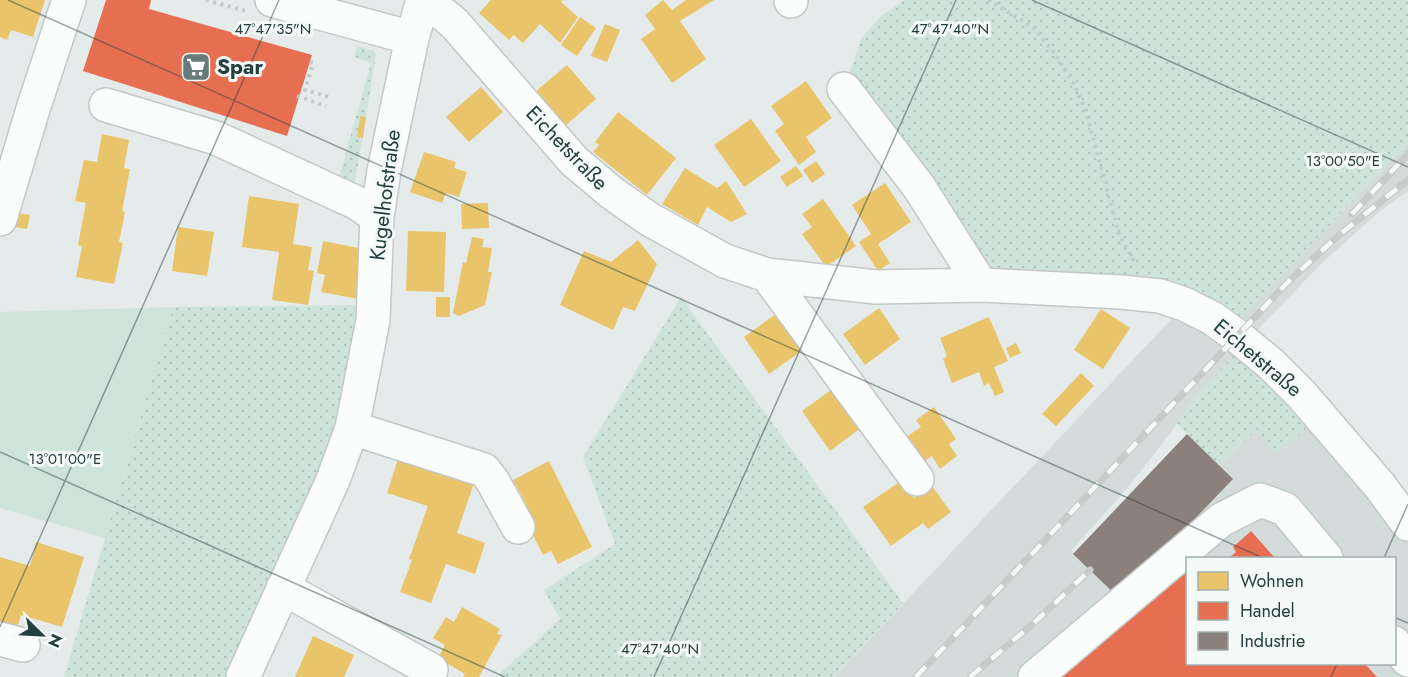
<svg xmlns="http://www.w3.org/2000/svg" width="1408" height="677" viewBox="0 0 1408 677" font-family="Jost,sans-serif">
	<defs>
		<pattern id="grass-dots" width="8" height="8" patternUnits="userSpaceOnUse" patternTransform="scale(1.5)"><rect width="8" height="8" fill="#cee4db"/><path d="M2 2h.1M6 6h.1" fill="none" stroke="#b1c5bd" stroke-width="1.8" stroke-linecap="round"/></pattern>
	</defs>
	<rect width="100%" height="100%" fill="#e5ebea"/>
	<!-- built -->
	<path fill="#d4dcdb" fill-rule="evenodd" d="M 1408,143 L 1408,191 L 1380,211 L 1321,264 L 1240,348 L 1192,402 L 1172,431 L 1129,486 L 1071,551 L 1100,579 L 1257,429 L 1309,419 L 1408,537 L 1408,677 L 834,677 L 1178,312 L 1235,323 ZM 1188,558 L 1394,558 L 1394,664 L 1188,664 Z"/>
	<!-- grass -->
	<path fill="url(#grass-dots)" d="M 905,0 L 1408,0 L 1408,143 L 1235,323 L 993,278 L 848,77 L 861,39 L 882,15 Z
		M 357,46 L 374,51 L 376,55 L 366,117 L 360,117 L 357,137 L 363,138 L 354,185 L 339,177 L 371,63 L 354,57 Z
		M 681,297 L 903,603 L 833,677 L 496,677 L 560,619 L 544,590 L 615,544 L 583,457 Z
		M 362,305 L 334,439 L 228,677 L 64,677 L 173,307 Z
		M 1240,348 L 1309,419 L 1305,430 L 1276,453 L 1257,429 L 1219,465 L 1177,424 L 1192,402 Z"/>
	<!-- green -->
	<path fill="#cee4db" d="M 173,307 L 105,538 L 0,508 L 0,312 Z"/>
	<!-- homes -->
	<path fill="#e9c46a" d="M 0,0 L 45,0 L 33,37 L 11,30 L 7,40 L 0,37 Z
		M 491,0 L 563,0 L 561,2 L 578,17 L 560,43 L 540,24 L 523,43 L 514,35 L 509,40 L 479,13 Z
		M 663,0 L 672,10 L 686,0 L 714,0 L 680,21 L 706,59 L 672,83 L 641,39 L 655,29 L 645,15 Z
		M 580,17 L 596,28 L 577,56 L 561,45 Z
		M 605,24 L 620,30 L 607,62 L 591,56 Z
		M 567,65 L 596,99 L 565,126 L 535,92 Z
		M 806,81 L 832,118 L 806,137 L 816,152 L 799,165 L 775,131 L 784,124 L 771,106 Z
		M 481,87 L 503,112 L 469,142 L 446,117 Z
		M 618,112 L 676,158 L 647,195 L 593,152 L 599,145 L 595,142 Z
		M 360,116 L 366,117 L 363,138 L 357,137 Z
		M 751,119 L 781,161 L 744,187 L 714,145 Z
		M 102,134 L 129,140 L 124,168 L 130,169 L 122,211 L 125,212 L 119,242 L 123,243 L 114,284 L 76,277 L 82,246 L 78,245 L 86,203 L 75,201 L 84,160 L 97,162 Z
		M 424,152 L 456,162 L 454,168 L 467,172 L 459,197 L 446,193 L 442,203 L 410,192 Z
		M 816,161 L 825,174 L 812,183 L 803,170 Z
		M 796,166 L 803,176 L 787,187 L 780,177 Z
		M 685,168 L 717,188 L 726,181 L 747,214 L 731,222 L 707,207 L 698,225 L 662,204 Z
		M 885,183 L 911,222 L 878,244 L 890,263 L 878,271 L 859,242 L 871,234 L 852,205 Z
		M 249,196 L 299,204 L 293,244 L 312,247 L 308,270 L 314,271 L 308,305 L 272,300 L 279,252 L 242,247 Z
		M 823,199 L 856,246 L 826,267 L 802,234 L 812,227 L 802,214 Z
		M 488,203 L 489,228 L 462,229 L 461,204 Z
		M 18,213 L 30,215 L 27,229 L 15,227 Z
		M 178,227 L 214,232 L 207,276 L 172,271 Z
		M 408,231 L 446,232 L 444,292 L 406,291 Z
		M 472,237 L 484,239 L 482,247 L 492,248 L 488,272 L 492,272 L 485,305 L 459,316 L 453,313 L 463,262 L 466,263 Z
		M 638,240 L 657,264 L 635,311 L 623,307 L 613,330 L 560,305 L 584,251 L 611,262 Z
		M 323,241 L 368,250 L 358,299 L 321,292 L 325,275 L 317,273 Z
		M 436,297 L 450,297 L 450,317 L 436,317 Z
		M 784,308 L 810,345 L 769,374 L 744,337 Z
		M 879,308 L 900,339 L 865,365 L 843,334 Z
		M 1101,309 L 1130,328 L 1103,369 L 1074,350 Z
		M 989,317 L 1008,361 L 994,367 L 1004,392 L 995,396 L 989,383 L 984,386 L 979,372 L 952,383 L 943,359 L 947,356 L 940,338 Z
		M 1016,343 L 1021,353 L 1010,358 L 1006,348 Z
		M 1081,373 L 1094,386 L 1056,426 L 1042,414 Z
		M 838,385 L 866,424 L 830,451 L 802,411 Z
		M 934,407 L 956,439 L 949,444 L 957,456 L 940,469 L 932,456 L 921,464 L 903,439 L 921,427 L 916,420 Z
		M 400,453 L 475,480 L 457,533 L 485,543 L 475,574 L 446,564 L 431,603 L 400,592 L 412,560 L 409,559 L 428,506 L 387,493 Z
		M 549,461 L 592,547 L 558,564 L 551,551 L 543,555 L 519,508 L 526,504 L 513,480 Z
		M 902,480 L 914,498 L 932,486 L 951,512 L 928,529 L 923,523 L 891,546 L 863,507 Z
		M 36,542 L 84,557 L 62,627 L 21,615 L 16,632 L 0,627 L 0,557 L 30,566 Z
		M 462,607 L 500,629 L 497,634 L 502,635 L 479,677 L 463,677 L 465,674 L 438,658 L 445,645 L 433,638 L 446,617 L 454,622 Z
		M 313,636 L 354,655 L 344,677 L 295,677 Z"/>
	<!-- shops -->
	<path fill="#e76f51" d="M 106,0 L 151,0 L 149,9 L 312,55 L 287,136 L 83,71 Z
		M 1251,531 L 1275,558 L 1229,558 L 1236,552 L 1233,547 Z
		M 1188,569 L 1188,664 L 1365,664 L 1377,677 L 1062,677 Z"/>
	<!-- industry -->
	<path fill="#8a817c" d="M 1187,434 L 1233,479 L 1119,598 L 1073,554 Z"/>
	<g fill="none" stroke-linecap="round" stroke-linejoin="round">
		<!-- minor casing -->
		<g stroke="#c2c8c7" stroke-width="36">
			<path id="minor" d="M 272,0 L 412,38
				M 426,0 L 454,23 L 574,161 L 612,193 L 649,219 L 725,261 L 767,275 L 876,287 L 981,285 L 1121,292 L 1160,296 L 1184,304 L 1212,318 L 1237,336 L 1271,364 L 1302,395 L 1380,486 L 1408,524
				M 791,0 L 791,1
				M 844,89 L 919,187 L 981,285
				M 106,105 L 216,138 L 357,203 L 377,217
				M 0,219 L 34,106 L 69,0
				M 767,275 L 917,479
				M 352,428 L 484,470 L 492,480 L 518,527
				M 283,588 L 431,670
				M 0,639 L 23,645
				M 1394,643 L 1408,660
				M 243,677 L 333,480 L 352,428 L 373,320 L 377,217 L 384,171 L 412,38 L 423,0
				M 1035,677 L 1221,520 L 1260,500 L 1285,509 L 1326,558"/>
		</g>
		<!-- path -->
		<path stroke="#c2cbca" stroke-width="4" stroke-dasharray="3 4.5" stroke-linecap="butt" d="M 206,0 L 246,11
			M 988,0 L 1033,27 L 1052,50 L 1074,84 L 1086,111 L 1119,235 L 1136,265
			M 310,62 L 313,63 L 305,90 L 329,97
			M 297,96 L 326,106"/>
		<!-- minor -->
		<use href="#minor" stroke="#fbfcfc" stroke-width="33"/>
		<!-- rail casing -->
		<g stroke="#c7cccb" stroke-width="7">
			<path id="rail" d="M 1352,214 L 1408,154
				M 916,677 L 1288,282 L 1339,235 L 1408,180
				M 970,677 L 1034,623 L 1090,570"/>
		</g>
		<!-- rail -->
		<use href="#rail" stroke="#f4faf8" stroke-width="4.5" stroke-dasharray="14" stroke-linecap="butt"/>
	</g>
	<!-- ticks -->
	<path fill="none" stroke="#233f3e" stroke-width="1.5" stroke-opacity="0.45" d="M 8,0 L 1263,558M 1032,0 L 1408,167M 0,452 L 505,677M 1384,558 L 1408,504M 1394,617 L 1408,623M 0,627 L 279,0M 654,677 L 956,0M 1331,677 L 1337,664"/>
	<!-- icons -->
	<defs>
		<g id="supermarket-square" transform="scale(1.5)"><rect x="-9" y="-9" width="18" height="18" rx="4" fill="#677b7a" stroke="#f4faf8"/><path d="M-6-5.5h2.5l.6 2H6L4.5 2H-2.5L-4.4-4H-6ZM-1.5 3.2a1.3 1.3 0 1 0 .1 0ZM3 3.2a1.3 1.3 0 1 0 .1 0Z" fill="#fff"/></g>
	</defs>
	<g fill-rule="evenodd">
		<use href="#supermarket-square" x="196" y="67"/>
	</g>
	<g text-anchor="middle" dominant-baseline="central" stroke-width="6" stroke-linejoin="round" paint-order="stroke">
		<!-- poi labels -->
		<g font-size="21" font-weight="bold" fill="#233f3e" stroke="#f4faf8" text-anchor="start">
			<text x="217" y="67">Spar</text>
		</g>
		<!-- street labels -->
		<g font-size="21" fill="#233f3e" stroke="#f4faf8">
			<text transform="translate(567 148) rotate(46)">Eichetstraße</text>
			<text transform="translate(385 195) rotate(-83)">Kugelhofstraße</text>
			<text transform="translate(1258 358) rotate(40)">Eichetstraße</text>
		</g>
	</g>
	<g font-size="15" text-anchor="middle" fill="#233f3e" stroke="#f4faf8" stroke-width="6" stroke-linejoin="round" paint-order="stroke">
		<text x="273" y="34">47°47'35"N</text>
		<text x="950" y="34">47°47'40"N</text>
		<text x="1343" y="166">13°00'50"E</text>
		<text x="65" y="464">13°01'00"E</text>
		<text x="660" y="654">47°47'40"N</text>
	</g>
	<!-- legend -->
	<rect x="1186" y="557" width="210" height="108" fill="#f4faf8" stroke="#a0afae" stroke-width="1.5"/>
	<rect x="1198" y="572" width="30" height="18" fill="#e9c46a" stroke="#a0afae" stroke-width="1.5"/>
	<text x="1240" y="587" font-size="18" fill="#233f3e">Wohnen</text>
	<rect x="1198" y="602" width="30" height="18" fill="#e76f51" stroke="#a0afae" stroke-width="1.5"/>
	<text x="1240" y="617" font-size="18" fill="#233f3e">Handel</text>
	<rect x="1198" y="632" width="30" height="18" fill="#8a817c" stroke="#a0afae" stroke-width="1.5"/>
	<text x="1240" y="647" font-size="18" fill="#233f3e">Industrie</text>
	<!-- north arrow -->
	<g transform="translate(42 635) rotate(114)" stroke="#f4faf8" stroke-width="4.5" paint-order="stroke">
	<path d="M0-4.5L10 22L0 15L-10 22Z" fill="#233f3e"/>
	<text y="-9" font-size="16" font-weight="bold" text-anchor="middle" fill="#233f3e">N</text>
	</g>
</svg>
